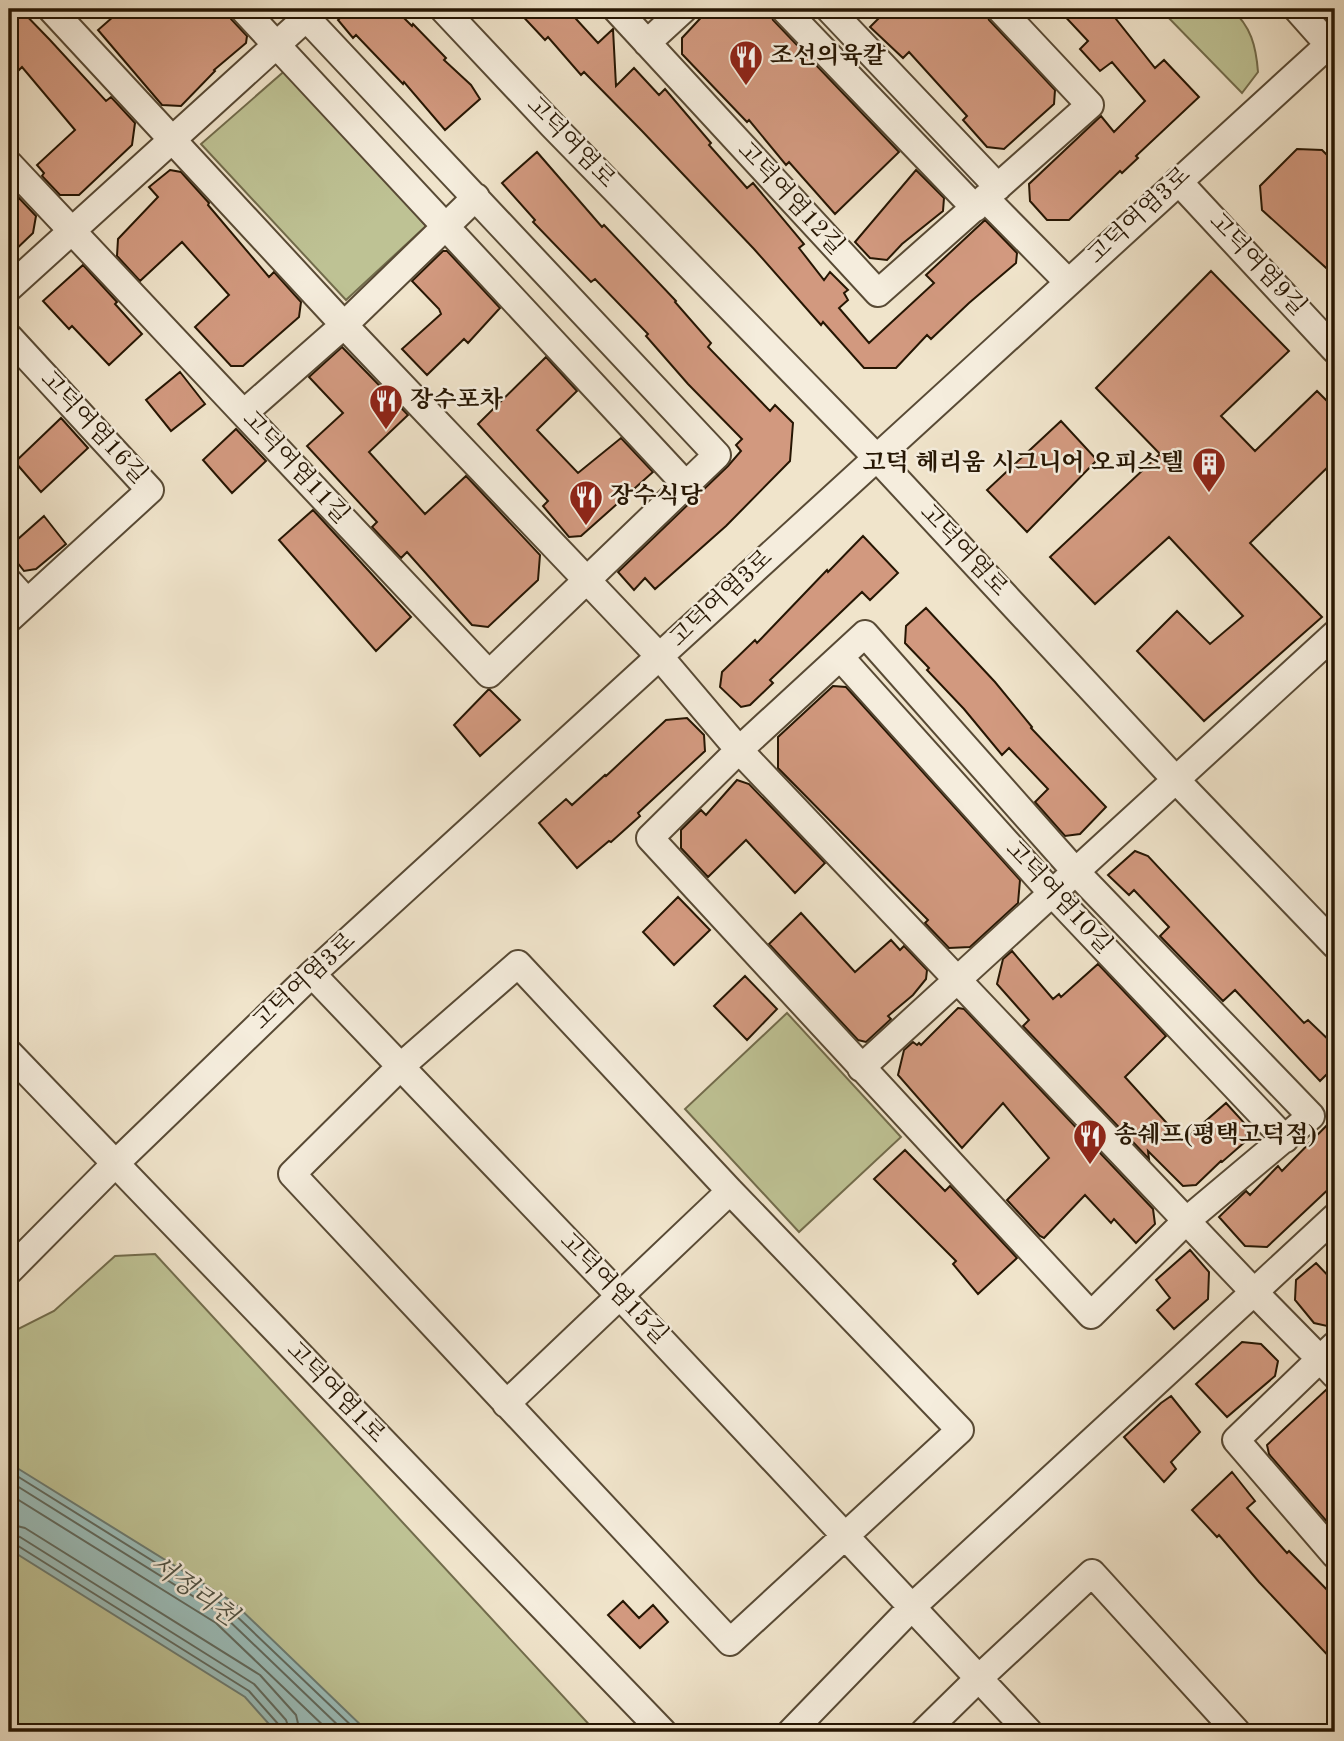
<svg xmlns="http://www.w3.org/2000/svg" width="1344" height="1741" viewBox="0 0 1344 1741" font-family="'Old Standard TT','Noto Serif KR',serif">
	<rect width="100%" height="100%" fill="#f0e4cb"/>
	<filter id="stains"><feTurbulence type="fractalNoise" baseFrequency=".00286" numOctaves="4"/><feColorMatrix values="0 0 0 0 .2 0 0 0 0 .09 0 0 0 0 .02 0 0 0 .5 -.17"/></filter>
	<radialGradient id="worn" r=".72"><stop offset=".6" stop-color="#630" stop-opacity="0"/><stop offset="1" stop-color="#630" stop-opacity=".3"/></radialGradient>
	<!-- green -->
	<path fill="#bec294" stroke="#726c4c" stroke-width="2" d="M 1160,9 L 1231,9 C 1251,26 1256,46 1258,72 L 1242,93 Z
		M 288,68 L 426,226 L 346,300 L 201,144 Z
		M 787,1013 L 901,1137 L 799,1232 L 685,1109 Z
		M 9,1132 L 14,1138 L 15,1192 L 9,1198 Z
		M 155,1254 L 596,1732 L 9,1732 L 9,1339 L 18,1329 L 54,1311 L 115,1256 Z"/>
	<!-- water -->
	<path fill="#9bbebb" stroke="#6c7b71" stroke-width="2" d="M 9,1463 L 233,1602 L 368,1732 L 276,1732 L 245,1697 L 9,1549 Z"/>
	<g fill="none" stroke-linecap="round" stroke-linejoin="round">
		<!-- shore -->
		<path stroke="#606a5f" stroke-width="2" d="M 9,1471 L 228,1608 L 358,1732
			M 9,1481 L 223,1615 L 345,1732
			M 9,1494 L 216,1623 L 330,1732
			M 9,1524 L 25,1528 L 260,1675 L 296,1715 L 300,1732
			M 9,1534 L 20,1537 L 254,1684 L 286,1720 L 290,1732
			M 9,1543 L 15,1544 L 249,1691 L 279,1725 L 281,1732"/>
	</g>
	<!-- building -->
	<path fill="#d2997f" stroke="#261603" stroke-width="2" d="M 17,9 L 20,9 L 50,40 L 106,101 L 111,97 L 135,123 L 132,145 L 79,195 L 60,195 L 42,176 L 44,173 L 37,165 L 75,130 L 22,67 L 9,80 L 9,18 Z
		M 122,9 L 228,9 L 231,19 L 247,36 L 246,43 L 214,70 L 215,71 L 181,106 L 162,105 L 98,30 Z
		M 349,9 L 395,9 L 412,26 L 413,24 L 446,58 L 444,60 L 471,85 L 480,99 L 445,130 L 404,82 L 403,84 L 356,35 L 353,38 L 338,20 Z
		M 516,9 L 567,9 L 598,43 L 613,29 L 616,86 L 634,68 L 659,95 L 665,89 L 711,143 L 709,145 L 747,188 L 753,183 L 804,244 L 799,248 L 824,280 L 830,272 L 848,290 L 844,293 L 848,300 L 839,308 L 869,343 L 934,283 L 926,275 L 985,220 L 1017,253 L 1016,263 L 969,303 L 931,339 L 927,335 L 896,368 L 864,368 L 823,322 L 821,325 L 754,249 L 642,131 L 584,72 L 581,75 L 548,37 L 545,40 Z
		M 709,9 L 769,9 L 773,20 L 899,152 L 835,214 L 789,162 L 786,165 L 749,120 L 747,122 L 682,54 L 682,38 Z
		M 888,9 L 985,9 L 989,20 L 1055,90 L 1054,104 L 1004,149 L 987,147 L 963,120 L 967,116 L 909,52 L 903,58 L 870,27 Z
		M 1058,9 L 1108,9 L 1155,68 L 1164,60 L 1199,97 L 1136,156 L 1138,158 L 1122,173 L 1120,171 L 1069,220 L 1047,220 L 1030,201 L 1029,184 L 1101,116 L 1114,132 L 1145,101 L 1112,62 L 1100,71 L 1080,49 L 1088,41 Z
		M 1297,149 L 1322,150 L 1335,163 L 1335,276 L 1262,210 L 1260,186 Z
		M 537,152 L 602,227 L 604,225 L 676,301 L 675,302 L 711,343 L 708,347 L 770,411 L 775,405 L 793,423 L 790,461 L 726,526 L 655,589 L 645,578 L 634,590 L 618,572 L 728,466 L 741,451 L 736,445 L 742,439 L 688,384 L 646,336 L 648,334 L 595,279 L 591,282 L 533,222 L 535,220 L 502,183 Z
		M 170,170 L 181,172 L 209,203 L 208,205 L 269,277 L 274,272 L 301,302 L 299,317 L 243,366 L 231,366 L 195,327 L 229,295 L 182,242 L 140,281 L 117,256 L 118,239 L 158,197 L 149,187 Z
		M 916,170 L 944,198 L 943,211 L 902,244 L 887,260 L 870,258 L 855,242 Z
		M 19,198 L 36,216 L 33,233 L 9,256 L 9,208 Z
		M 443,251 L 447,251 L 500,308 L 468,343 L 464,339 L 427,375 L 402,349 L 441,314 L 439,309 L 412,281 Z
		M 83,265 L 117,302 L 115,304 L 142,334 L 109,365 L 72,326 L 69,329 L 43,301 Z
		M 1211,271 L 1289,351 L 1221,416 L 1255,451 L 1317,391 L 1335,409 L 1335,460 L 1250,543 L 1322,617 L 1204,721 L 1137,651 L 1177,611 L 1210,644 L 1243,616 L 1169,537 L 1095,604 L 1050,557 L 1160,454 L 1096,388 Z
		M 342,347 L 408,415 L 369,452 L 425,514 L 466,476 L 540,555 L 538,580 L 488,627 L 472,625 L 407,552 L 401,558 L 372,527 L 377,522 L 307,446 L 343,413 L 309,377 Z
		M 546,357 L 577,391 L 537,430 L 578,473 L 621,438 L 653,472 L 581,536 L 569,537 L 543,506 L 548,501 L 478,424 Z
		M 180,372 L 205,404 L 171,431 L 146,400 Z
		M 61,418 L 88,448 L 41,492 L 15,462 Z
		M 1061,421 L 1097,460 L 1027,532 L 987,490 Z
		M 236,429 L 266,461 L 232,493 L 203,460 Z
		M 313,510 L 411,617 L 376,651 L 279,540 Z
		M 44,516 L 66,544 L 36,569 L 24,571 L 9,552 L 9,547 Z
		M 863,536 L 898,573 L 870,600 L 862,592 L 770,680 L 773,683 L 750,705 L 741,707 L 720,687 L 722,672 L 755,640 L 757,643 L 827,570 L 828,572 Z
		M 926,608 L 995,682 L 1032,727 L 1031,728 L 1106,807 L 1080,834 L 1065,836 L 1035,802 L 1048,789 L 1009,748 L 1002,755 L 964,709 L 927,670 L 929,668 L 905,643 L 906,626 Z
		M 833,686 L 846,687 L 1020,880 L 1018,903 L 970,947 L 949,948 L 925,923 L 928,920 L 778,768 L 778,737 Z
		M 489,689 L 520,720 L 480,756 L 454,725 Z
		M 687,718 L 704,735 L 705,751 L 638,813 L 640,816 L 611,842 L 609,841 L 577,868 L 539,823 L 566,799 L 572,805 L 605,775 L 606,776 L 666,720 Z
		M 737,780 L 749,784 L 825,863 L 795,893 L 746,840 L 708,877 L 681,848 L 681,830 L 701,810 L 706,815 Z
		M 1135,851 L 1148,856 L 1304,1023 L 1308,1020 L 1335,1046 L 1335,1066 L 1320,1081 L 1235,990 L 1223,1001 L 1160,936 L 1169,927 L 1134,890 L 1129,895 L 1108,875 Z
		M 678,897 L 710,930 L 674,965 L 643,932 Z
		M 801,913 L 855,972 L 891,940 L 900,950 L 904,946 L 927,970 L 926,979 L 913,995 L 888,1016 L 891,1019 L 866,1042 L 858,1040 L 769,944 Z
		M 1012,951 L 1053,999 L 1059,994 L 1061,997 L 1098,964 L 1166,1036 L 1125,1077 L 1183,1141 L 1226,1103 L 1247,1126 L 1246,1141 L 1222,1162 L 1221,1161 L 1196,1185 L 1183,1186 L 1148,1151 L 1149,1159 L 1023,1026 L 1029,1020 L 997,984 L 1003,959 Z
		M 745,976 L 777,1009 L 747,1040 L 714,1006 Z
		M 958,1008 L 964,1009 L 1153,1209 L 1155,1224 L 1136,1243 L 1114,1219 L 1111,1223 L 1085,1195 L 1044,1238 L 1040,1236 L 1007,1200 L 1049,1158 L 1003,1103 L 962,1148 L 898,1075 L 904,1050 L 913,1042 L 917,1045 L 919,1043 L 921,1045 Z
		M 1335,1117 L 1335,1183 L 1267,1247 L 1245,1246 L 1219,1217 L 1246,1191 L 1250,1195 L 1278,1166 L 1282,1171 Z
		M 905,1150 L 945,1191 L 950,1186 L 1017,1258 L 978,1294 L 953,1264 L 956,1261 L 874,1179 Z
		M 1190,1250 L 1209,1272 L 1208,1299 L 1174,1329 L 1157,1310 L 1170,1298 L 1156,1280 Z
		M 1316,1263 L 1335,1283 L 1335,1318 L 1327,1326 L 1314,1323 L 1295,1300 L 1296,1280 Z
		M 1242,1342 L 1261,1344 L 1278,1361 L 1275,1376 L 1227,1417 L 1196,1384 Z
		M 1328,1388 L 1335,1390 L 1335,1531 L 1269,1454 L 1267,1445 Z
		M 1171,1396 L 1200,1432 L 1171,1462 L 1176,1469 L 1164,1482 L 1124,1437 L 1161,1403 Z
		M 1232,1472 L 1255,1501 L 1247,1508 L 1287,1553 L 1289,1551 L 1335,1598 L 1335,1663 L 1259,1582 L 1219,1535 L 1217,1537 L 1192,1510 Z
		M 623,1601 L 639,1618 L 653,1605 L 668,1622 L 640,1648 L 608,1615 Z"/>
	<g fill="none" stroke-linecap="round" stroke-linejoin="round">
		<!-- minor casing -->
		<g stroke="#584a35" stroke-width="30">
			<path id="minor" d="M 51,9 L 344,325 L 660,657 L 739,750 L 650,838 L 1091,1315 L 1186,1221 L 1311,1116 L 1076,872 L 865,634 L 739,750 C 911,930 1082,1112 1254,1292 L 912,1607 L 791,1732
				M 243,9 L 687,486
				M 443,9 L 553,126 L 876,457 L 1176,780 L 1335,945
				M 616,9 L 878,293 L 1090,105 L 1000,9
				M 784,9 L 975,208
				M 829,9 L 998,187
				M 1297,9 L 1329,45 L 1335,55
				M 647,43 L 684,9
				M 9,164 L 489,674 L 717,455 L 298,9
				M 1178,181 L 1335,350
				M 985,198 L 1068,282
				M 9,288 L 316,9
				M 9,337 L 150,490 L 9,619
				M 244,413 L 344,325 L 476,197
				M 9,582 L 27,602
				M 841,658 L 1052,893 L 1285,1139
				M 518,964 L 730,1191 L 960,1430 L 730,1642 L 292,1174 L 400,1067 Z
				M 312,974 L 620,1296 L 1029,1732
				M 9,1053 L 663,1732
				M 861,1068 L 1335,634
				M 1335,1217 L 1254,1292 L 1320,1359 L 1335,1345
				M 9,1271 L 115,1164 L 312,974 L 1335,39
				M 1335,1375 L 1320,1359 L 1236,1440 L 1335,1555
				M 506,1404 L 730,1191
				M 924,1732 L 978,1679 L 1092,1573 L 1237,1732"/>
		</g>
		<!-- minor -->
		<use href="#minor" stroke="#f5eddd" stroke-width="26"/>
	</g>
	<!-- icons -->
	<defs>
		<g id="restaurant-pin" transform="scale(1.75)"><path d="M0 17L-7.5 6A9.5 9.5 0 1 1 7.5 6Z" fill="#8f2418" stroke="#f5eddd"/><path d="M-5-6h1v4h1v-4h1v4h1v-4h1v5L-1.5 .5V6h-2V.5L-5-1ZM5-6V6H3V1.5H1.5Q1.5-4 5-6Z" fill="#fff"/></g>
		<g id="building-pin" transform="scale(1.75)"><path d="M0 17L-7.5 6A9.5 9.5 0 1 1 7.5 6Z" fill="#8f2418" stroke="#f5eddd"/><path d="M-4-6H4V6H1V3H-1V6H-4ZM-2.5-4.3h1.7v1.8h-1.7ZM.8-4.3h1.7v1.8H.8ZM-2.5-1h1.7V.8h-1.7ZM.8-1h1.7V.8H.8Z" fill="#fff"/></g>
	</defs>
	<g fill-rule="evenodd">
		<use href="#restaurant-pin" x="746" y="57"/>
		<use href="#restaurant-pin" x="386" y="401"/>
		<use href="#building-pin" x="1209" y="464"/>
		<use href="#restaurant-pin" x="586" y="497"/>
		<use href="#restaurant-pin" x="1090" y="1136"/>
	</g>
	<g text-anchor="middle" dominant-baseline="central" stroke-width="5" stroke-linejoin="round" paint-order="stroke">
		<!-- poi labels -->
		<g font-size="24" font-weight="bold" fill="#261603" stroke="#f5eddd" text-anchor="start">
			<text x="770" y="57">조선의육칼</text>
			<text x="410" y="401">장수포차</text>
			<text x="1184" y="464" text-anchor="end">고덕 헤리움 시그니어 오피스텔</text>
			<text x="610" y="497">장수식당</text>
			<text x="1114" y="1136">송쉐프(평택고덕점)</text>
		</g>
		<!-- street labels -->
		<g font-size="24" fill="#261603" stroke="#f5eddd">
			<text transform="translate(570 143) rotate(46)">고덕여염로</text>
			<text transform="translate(790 199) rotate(47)">고덕여염12길</text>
			<text transform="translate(1140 216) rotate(-43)">고덕여염3로</text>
			<text transform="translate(1257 265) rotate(47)">고덕여염9길</text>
			<text transform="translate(93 428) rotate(47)">고덕여염16길</text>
			<text transform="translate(295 468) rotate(47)">고덕여염11길</text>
			<text transform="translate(963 551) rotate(47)">고덕여염로</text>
			<text transform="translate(722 599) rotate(-43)">고덕여염3로</text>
			<text transform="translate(1058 898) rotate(47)">고덕여염10길</text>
			<text transform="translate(305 982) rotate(-43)">고덕여염3로</text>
			<text transform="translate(613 1289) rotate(46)">고덕여염15길</text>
			<text transform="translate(335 1393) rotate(46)">고덕여염1로</text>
		</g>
		<!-- water labels -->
		<g font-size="26" font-style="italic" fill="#4f5143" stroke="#f5eddd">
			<text transform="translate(193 1591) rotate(36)">서정리천</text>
		</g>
	</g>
	<!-- margin -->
	<rect width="1344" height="1741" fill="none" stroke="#f0e4cb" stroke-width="35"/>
	<rect x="10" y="10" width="1323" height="1720" fill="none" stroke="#261603" stroke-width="3.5"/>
	<rect x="18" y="18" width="1309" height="1706" fill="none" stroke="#261603" stroke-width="2"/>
	<rect width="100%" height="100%" filter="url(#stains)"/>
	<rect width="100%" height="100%" fill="url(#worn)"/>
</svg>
